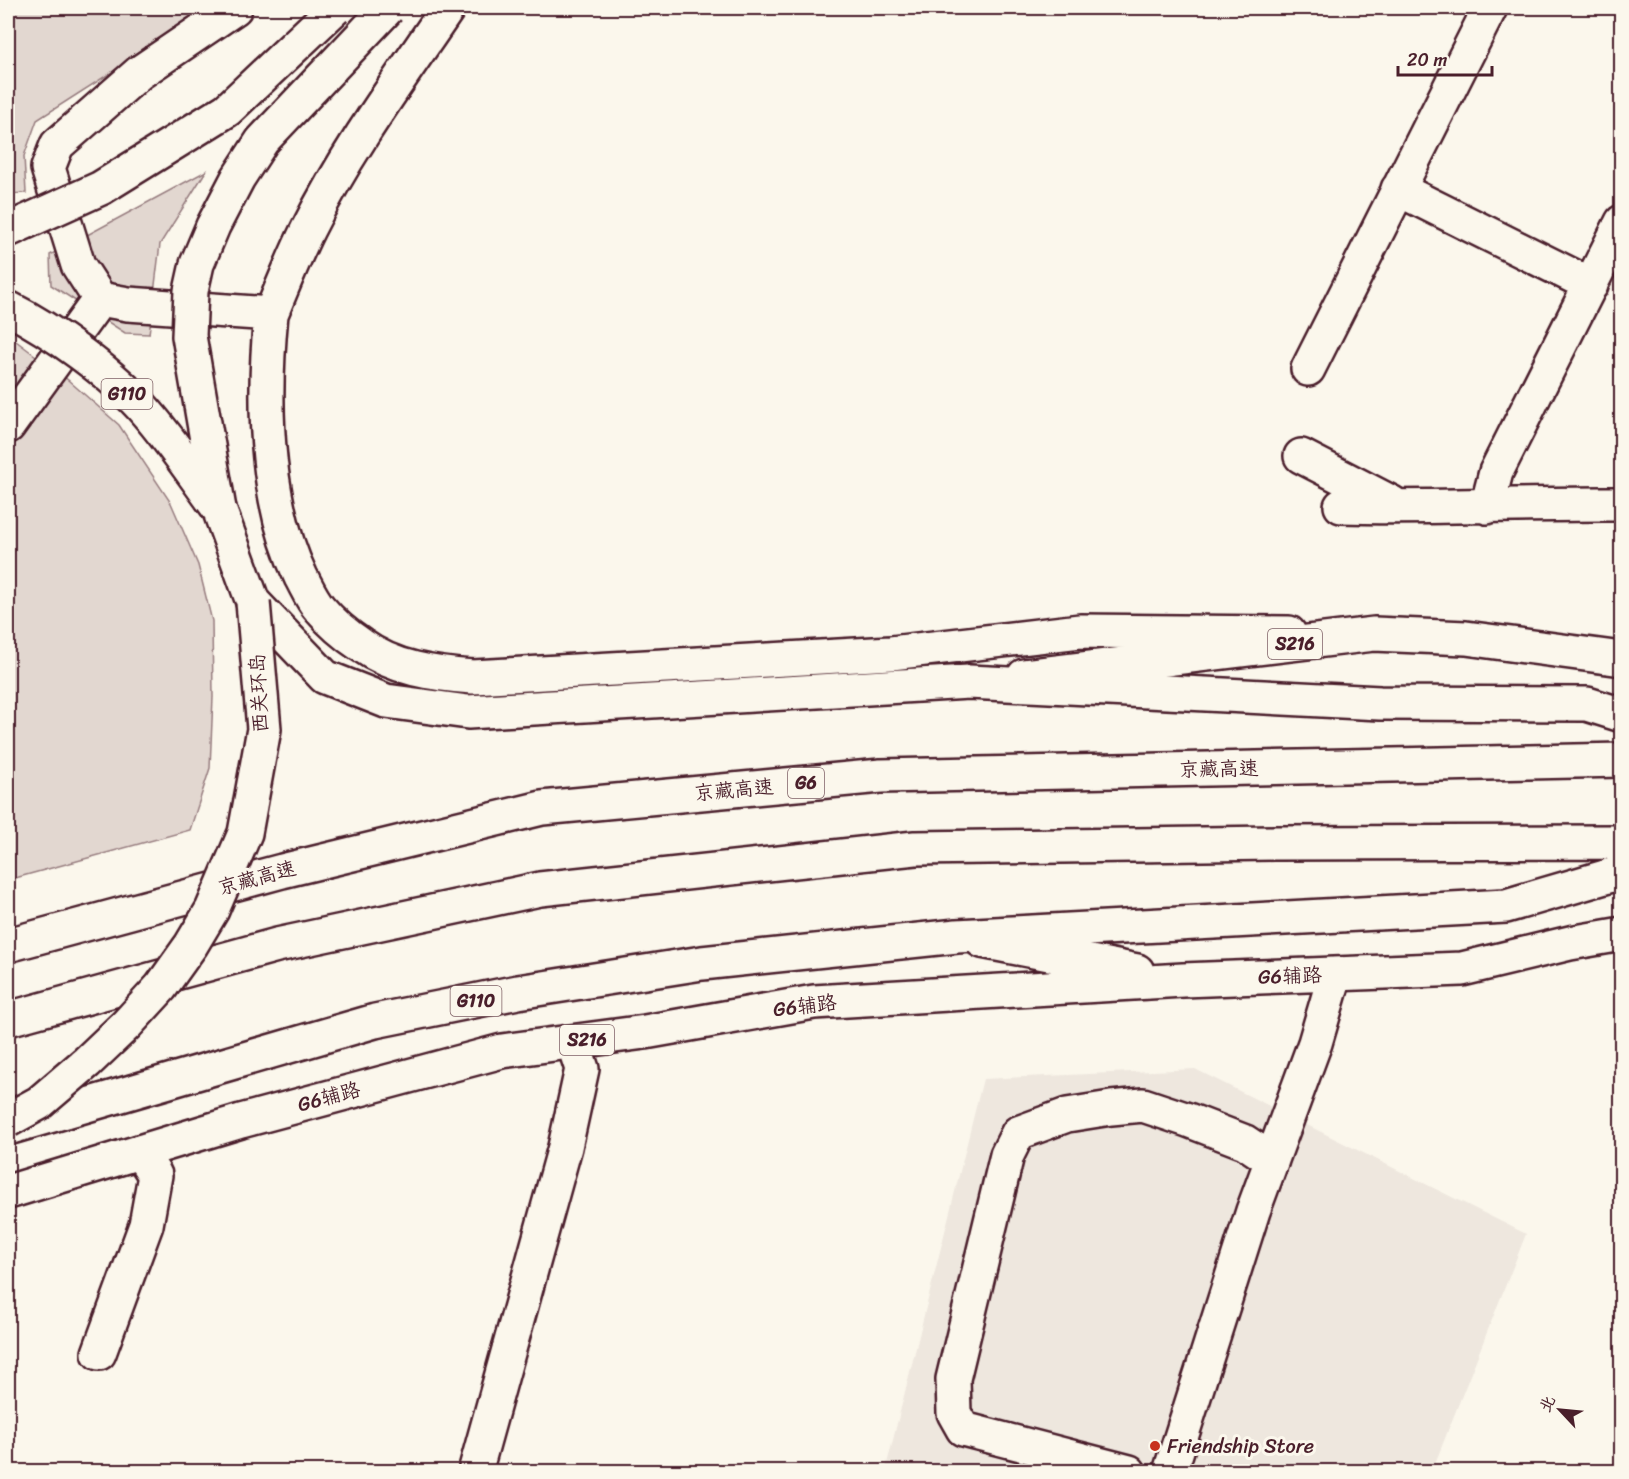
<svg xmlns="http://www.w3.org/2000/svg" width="1629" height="1479" viewBox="0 0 1629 1479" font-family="Sriracha,'LXGW WenKai TC',sans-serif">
	<rect width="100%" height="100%" fill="#fbf7ec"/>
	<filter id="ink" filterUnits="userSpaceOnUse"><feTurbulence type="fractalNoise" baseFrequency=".0167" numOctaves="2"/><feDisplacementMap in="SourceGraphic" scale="12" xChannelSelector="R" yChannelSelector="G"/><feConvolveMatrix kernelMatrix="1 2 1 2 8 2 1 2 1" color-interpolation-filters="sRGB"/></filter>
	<g filter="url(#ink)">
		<!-- built -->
		<path fill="#eee7de" d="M 1195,1069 L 1526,1234 L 1432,1471 L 885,1472 L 983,1079 Z"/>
		<!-- green -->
		<path fill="#e2d7d0" stroke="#967b7e" stroke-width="1.5" d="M 8,8 L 212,8 L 37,120 L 24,156 L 26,193 L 8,194 Z
			M 206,171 L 160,244 L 149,334 L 125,333 L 51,285 L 50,255 Z
			M 8,335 L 68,380 L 119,425 L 171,503 L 198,565 L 212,621 L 213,697 L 210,768 L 190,830 L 8,880 Z"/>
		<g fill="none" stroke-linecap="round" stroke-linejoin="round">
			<!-- street casing -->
			<g stroke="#4a1f2b" stroke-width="38">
				<path id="street" d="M 235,8 L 139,73 L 57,145 L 48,168 L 78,265 L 100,299 L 128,304 L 271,314 C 283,285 294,257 308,229 C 347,151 399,80 448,8
					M 1398,189 L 1591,285
					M 271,314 C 263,398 264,500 301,577 C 307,588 312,600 320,609 C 331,622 346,635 361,645 C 394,669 434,674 473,677 L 891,653 L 1080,631 L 1289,633
					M 1308,369 L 1490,8
					M 8,426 L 100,299
					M 1301,456 L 1392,503
					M 1341,506 C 1435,509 1528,503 1622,504
					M 1487,507 L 1496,472 L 1622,222
					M 99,1353 L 146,1225 L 155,1175 L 140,1152
					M 475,1472 L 565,1147 L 582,1069 L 573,1042
					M 1129,1472 L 963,1429 L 954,1413 L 953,1379 L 1007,1155 L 1018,1133 L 1067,1115 L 1111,1108 L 1143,1105 L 1188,1120 L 1245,1142 L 1272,1160
					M 1170,1472 L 1253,1211 L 1315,1043 L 1335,975"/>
			</g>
			<!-- primary casing -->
			<g stroke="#4a1f2b" stroke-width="38">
				<path id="primary" d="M 1024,676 L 1374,634 L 1466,638 L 1622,659
					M 982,941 L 1137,971
					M 8,1192 L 241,1121 L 502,1051 L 645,1032 L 814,1002 L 1183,980 L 1462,969 L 1570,943 L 1622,934"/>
			</g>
			<!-- highway casing -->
			<g stroke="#4a1f2b" stroke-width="38">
				<path id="highway" d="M 219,509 L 253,602 L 325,677 L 386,701 L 468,712 L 969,682 L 1380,703 L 1587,704 L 1622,715
					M 8,945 L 282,871 L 542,808 L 881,776 L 1622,760
					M 8,1019 L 277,945 L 540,889 L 915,848 L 1274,843 L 1622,842
					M 8,1128 L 375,1021 L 518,992 L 702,963 L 957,936 L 1506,906 L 1622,872"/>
			</g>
			<!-- street -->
			<use href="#street" stroke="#fbf7ec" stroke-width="33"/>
			<!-- primary -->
			<use href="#primary" stroke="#fbf7ec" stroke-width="33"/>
			<!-- highway -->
			<use href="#highway" stroke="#fbf7ec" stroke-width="33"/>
			<!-- secondary-bridge casing -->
			<g stroke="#4a1f2b" stroke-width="38" stroke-linecap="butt">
				<path id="secondary-bridge" d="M 8,230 L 101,188 L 227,110 L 335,8
					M 219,509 L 189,336 L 191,291 L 197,264 L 213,226 L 238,178 L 262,141 L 388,8"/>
			</g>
			<!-- primary-bridge casing -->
			<g stroke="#4a1f2b" stroke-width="38" stroke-linecap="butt">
				<path id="primary-bridge" d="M 8,1120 L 39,1103 L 87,1062 L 127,1024 L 161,987 L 191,945 L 212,910 L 245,833 L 264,729 L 253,602"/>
			</g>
			<!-- highway-bridge casing -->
			<g stroke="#4a1f2b" stroke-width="38" stroke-linecap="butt">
				<path id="highway-bridge" d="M 8,308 C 52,330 115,375 147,413 C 173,443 195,477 219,509"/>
			</g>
			<!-- secondary-bridge -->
			<use href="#secondary-bridge" stroke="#fbf7ec" stroke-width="33"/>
			<!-- primary-bridge -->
			<use href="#primary-bridge" stroke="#fbf7ec" stroke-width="33"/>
			<!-- highway-bridge -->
			<use href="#highway-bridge" stroke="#fbf7ec" stroke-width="33"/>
		</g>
	</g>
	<!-- markers -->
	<circle fill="#c8321e" stroke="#fbf7ec" stroke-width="2" cx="1155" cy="1446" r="6"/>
	<g text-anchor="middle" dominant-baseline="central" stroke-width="6" stroke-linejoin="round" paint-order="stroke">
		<!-- shield labels -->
		<g fill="#fbf7ec" stroke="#7f6065" stroke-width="1.5">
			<rect x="101.5" y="379" width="51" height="30" rx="4.5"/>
			<rect x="1268" y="629" width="54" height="30" rx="4.5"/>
			<rect x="788" y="768" width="36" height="30" rx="4.5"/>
			<rect x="450.5" y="986" width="51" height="30" rx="4.5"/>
			<rect x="560" y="1025" width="54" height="30" rx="4.5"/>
		</g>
		<g font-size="18" font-weight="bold" fill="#4a1f2b">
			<text x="127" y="394">G110</text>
			<text x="1295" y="644">S216</text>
			<text x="806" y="783">G6</text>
			<text x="476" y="1001">G110</text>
			<text x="587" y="1040">S216</text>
		</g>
		<!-- street labels -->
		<g font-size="20" fill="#4a1f2b" stroke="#fbf7ec">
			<text transform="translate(259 693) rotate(-93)">西关环岛</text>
			<text transform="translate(1219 769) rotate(-1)">京藏高速</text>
			<text transform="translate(734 790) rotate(-5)">京藏高速</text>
			<text transform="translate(257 878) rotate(-15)">京藏高速</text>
			<text transform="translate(1290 976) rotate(-2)">G6辅路</text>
			<text transform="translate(805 1006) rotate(-7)">G6辅路</text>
			<text transform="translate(329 1097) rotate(-15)">G6辅路</text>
		</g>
		<!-- poi labels -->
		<g font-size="20" fill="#4a1f2b" stroke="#fbf7ec" text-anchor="start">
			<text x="1167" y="1446">Friendship Store</text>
		</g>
	</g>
	<!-- margin -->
	<rect width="1629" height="1479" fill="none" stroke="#fbf7ec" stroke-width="30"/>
	<rect x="15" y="15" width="1599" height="1449" fill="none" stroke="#4a1f2b" stroke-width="2" filter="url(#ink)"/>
	<!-- north arrow -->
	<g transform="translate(1560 1410) rotate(296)" stroke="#fbf7ec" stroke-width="4.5" paint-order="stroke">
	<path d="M0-4.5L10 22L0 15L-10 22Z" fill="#4a1f2b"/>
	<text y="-9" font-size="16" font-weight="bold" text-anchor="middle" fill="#4a1f2b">北</text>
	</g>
	<!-- scale -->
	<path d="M1398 66v9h94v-9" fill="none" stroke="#4a1f2b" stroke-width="3"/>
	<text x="1407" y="66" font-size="18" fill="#4a1f2b" stroke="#fbf7ec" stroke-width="4.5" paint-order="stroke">20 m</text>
</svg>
